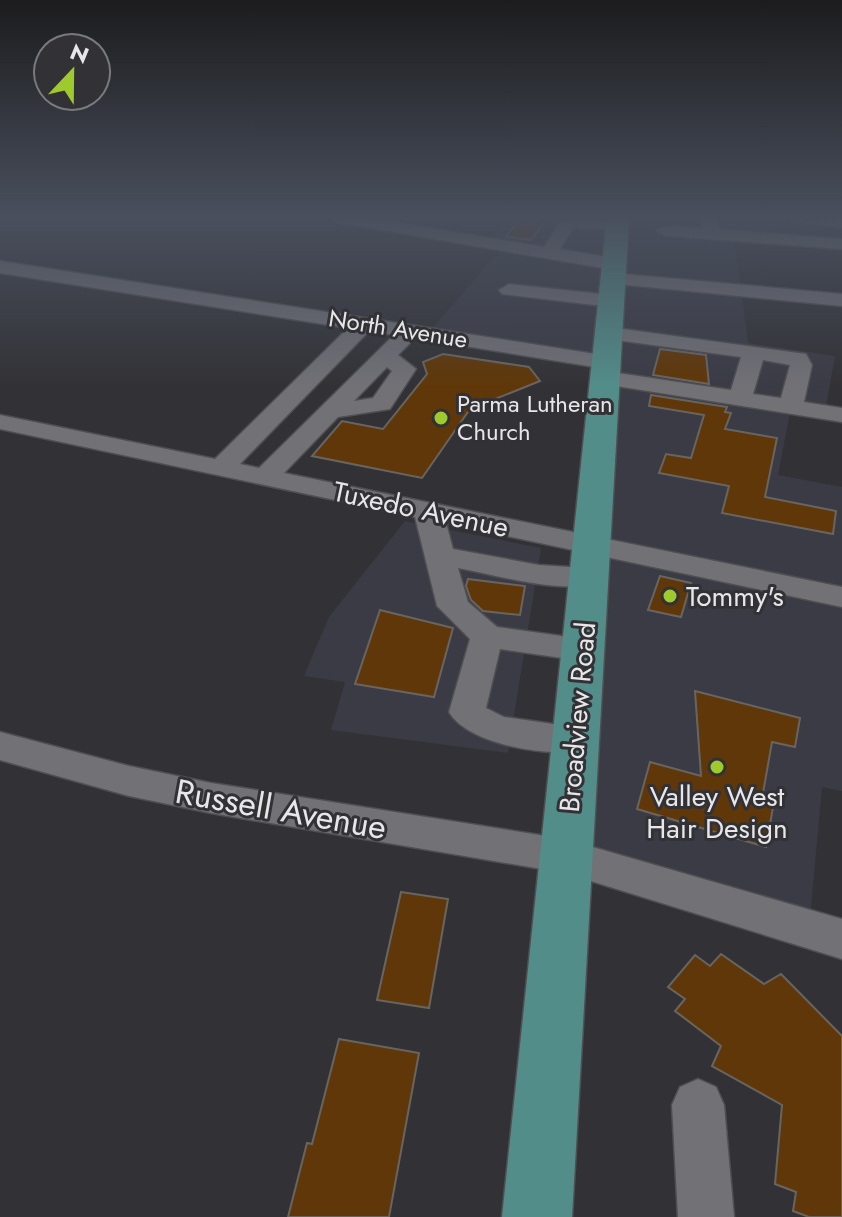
<svg xmlns="http://www.w3.org/2000/svg" width="842" height="1217" viewBox="0 0 842 1217" font-family="Jost,sans-serif">
<style>
.built{fill:#3a3b45}
.building{fill:#603708;stroke:#686561;stroke-width:2}
.lines{fill:none;stroke-linecap:round;stroke-linejoin:round}
.minor-casing{stroke:#4f4f52;stroke-width:3}
.major-casing{stroke:#4f4f52;stroke-width:3}
.minor{fill:#717176;fill-rule:evenodd}
.major{fill:#538d89;fill-rule:evenodd}
.poi-dot{fill:#9eca2e;stroke:#323236;stroke-width:3}
.labels{text-anchor:middle;stroke-width:6;stroke-linejoin:round;paint-order:stroke}
.far-street-label{font-size:24px;fill:#e7e7e9;stroke:#323236}
.far-poi-label{font-size:24px;fill:#e7e7e9;stroke:#323236;text-anchor:start}
.street-label{font-size:28px;fill:#e7e7e9;stroke:#323236}
.poi-label{font-size:28px;fill:#e7e7e9;stroke:#323236;text-anchor:start}
.near-street-label{font-size:34px;fill:#e7e7e9;stroke:#323236}
</style>
<rect width="100%" height="100%" fill="#323236"/>
<!-- built -->
<g class="built">
<polygon points="509,217 842,217 842,250 734,238 748,343 835,356 825,412 791,407 778,475 842,487 842,791 822,787 809,929 565,856 607,362 427,334 504,246 487,242"/>
<polygon points="405,521 541,548 508,753 331,730 345,682 304,676 329,617"/>
</g>
<!-- building -->
<g class="building">
<polygon points="521,217 548,217 531,240 506,237"/>
<polygon points="660,349 706,355 709,384 653,375"/>
<polygon points="443,354 529,367 540,381 470,409 422,478 312,456 342,421 383,429 427,374 423,362"/>
<polygon points="651,395 727,407 725,412 731,413 725,429 777,438 765,497 836,511 833,534 722,513 729,486 659,473 666,454 691,458 704,415 649,406"/>
<polygon points="660,576 691,583 681,617 648,610"/>
<polygon points="468,579 525,586 520,615 483,611 471,600 466,586"/>
<polygon points="380,610 453,628 434,697 355,684"/>
<polygon points="695,691 800,718 795,747 772,742 763,793 775,796 766,847 637,809 650,762 701,776"/>
<polygon points="401,892 448,899 429,1008 377,1000"/>
<polygon points="721,954 764,984 781,974 842,1036 842,1217 809,1217 793,1211 796,1192 775,1184 782,1105 712,1066 721,1046 675,1011 685,999 668,987 695,955 710,966"/>
<polygon points="339,1039 419,1053 389,1217 288,1217 307,1143 312,1144"/>
</g>
<g class="lines">
<!-- minor casing -->
<g class="minor-casing">
<g id="minor">
<polygon points="328,217 364,217 544,247 562,219 617,220 626,225 623,229 573,228 560,249 614,258 623,264 614,270 336,222"/>
<polygon points="701,217 717,217 719,229 842,239 842,249 665,236 656,231 665,226 702,228"/>
<polygon points="786,217 842,217 842,227 794,222"/>
<path d="M0,261L615,357L618,362L615,367L607,369L415,338L398,355L416,369L390,409L338,417L284,473L842,587V607L446,523L453,549L539,565L601,569L605,576L601,583C556,594 502,576 458,568L468,602L497,627L583,639L595,642L600,650L595,658L583,661L500,649L486,708L504,717L588,729L594,739L588,749C553,759 468,745 449,712L470,639L437,606L415,517L0,429V415L215,459L348,328L0,273ZM369,331L394,335L259,468L240,464ZM387,367L392,371L373,398L354,401Z"/>
<polygon points="613,273 842,294 842,306 606,283 603,279"/>
<polygon points="509,284 611,295 621,301 611,307 502,294 499,290"/>
<path d="M609,327L806,354L812,365L804,402L842,408V422L597,383L593,378L597,373L605,371L731,390L741,357L601,338L598,333L601,328ZM763,360L790,365L781,398L753,394Z"/>
<polygon points="0,732 129,766 211,783 565,839 842,919 842,959 565,873 211,813 129,796 0,760"/>
<polygon points="698,1079 716,1087 724,1105 734,1217 678,1217 672,1105 680,1087"/>
</g>
</g>
<!-- major casing -->
<g class="major-casing">
<polygon id="major" points="607,217 629,217 572,1217 502,1217"/>
</g>
<!-- minor -->
<use href="#minor" class="minor"/>
<!-- major -->
<use href="#major" class="major"/>
</g>
<!-- sky -->
<linearGradient id="sky" x2="0" y2="1"><stop stop-color="#1c1c1e"/><stop offset="0.56" stop-color="#494f5d"/><stop offset="1" stop-color="#494f5d" stop-opacity="0"/></linearGradient>
<rect width="842" height="387" fill="url(#sky)"/>
<!-- markers -->
<g class="poi-dot">
<circle cx="441" cy="418" r="8"/>
<circle cx="670" cy="596" r="8"/>
<circle cx="717" cy="767" r="8"/>
</g>
<g class="labels">
<!-- far-street labels -->
<g class="far-street-label">
<text transform="translate(398 329) rotate(9)" y="8">North Avenue</text>
</g>
<!-- far-poi labels -->
<g class="far-poi-label">
<text x="457" y="412">Parma Lutheran<tspan x="457" dy="28">Church</tspan></text>
</g>
<!-- street labels -->
<g class="street-label">
<text transform="translate(421 509) rotate(12)" y="10">Tuxedo Avenue</text>
<text transform="translate(577 717) rotate(-85)" y="10">Broadview Road</text>
</g>
<!-- poi labels -->
<g class="poi-label">
<text x="686" y="606">Tommy's</text>
<text x="717" y="806" text-anchor="middle">Valley West<tspan x="717" dy="32">Hair Design</tspan></text>
</g>
<!-- near-street labels -->
<g class="near-street-label">
<text transform="translate(281 809) rotate(10)" y="12">Russell Avenue</text>
</g>
</g>
<!-- north arrow -->
<g transform="translate(72 72) rotate(22)"><circle r="38" fill="#323236" stroke="#7a7a7e" stroke-width="2"/>
<path d="M0-6L14 30L0 20L-14 30Z" fill="#9eca2e"/>
<text y="-12" font-size="22" font-weight="bold" text-anchor="middle" fill="#e7e7e9">N</text>
</g>
</svg>
